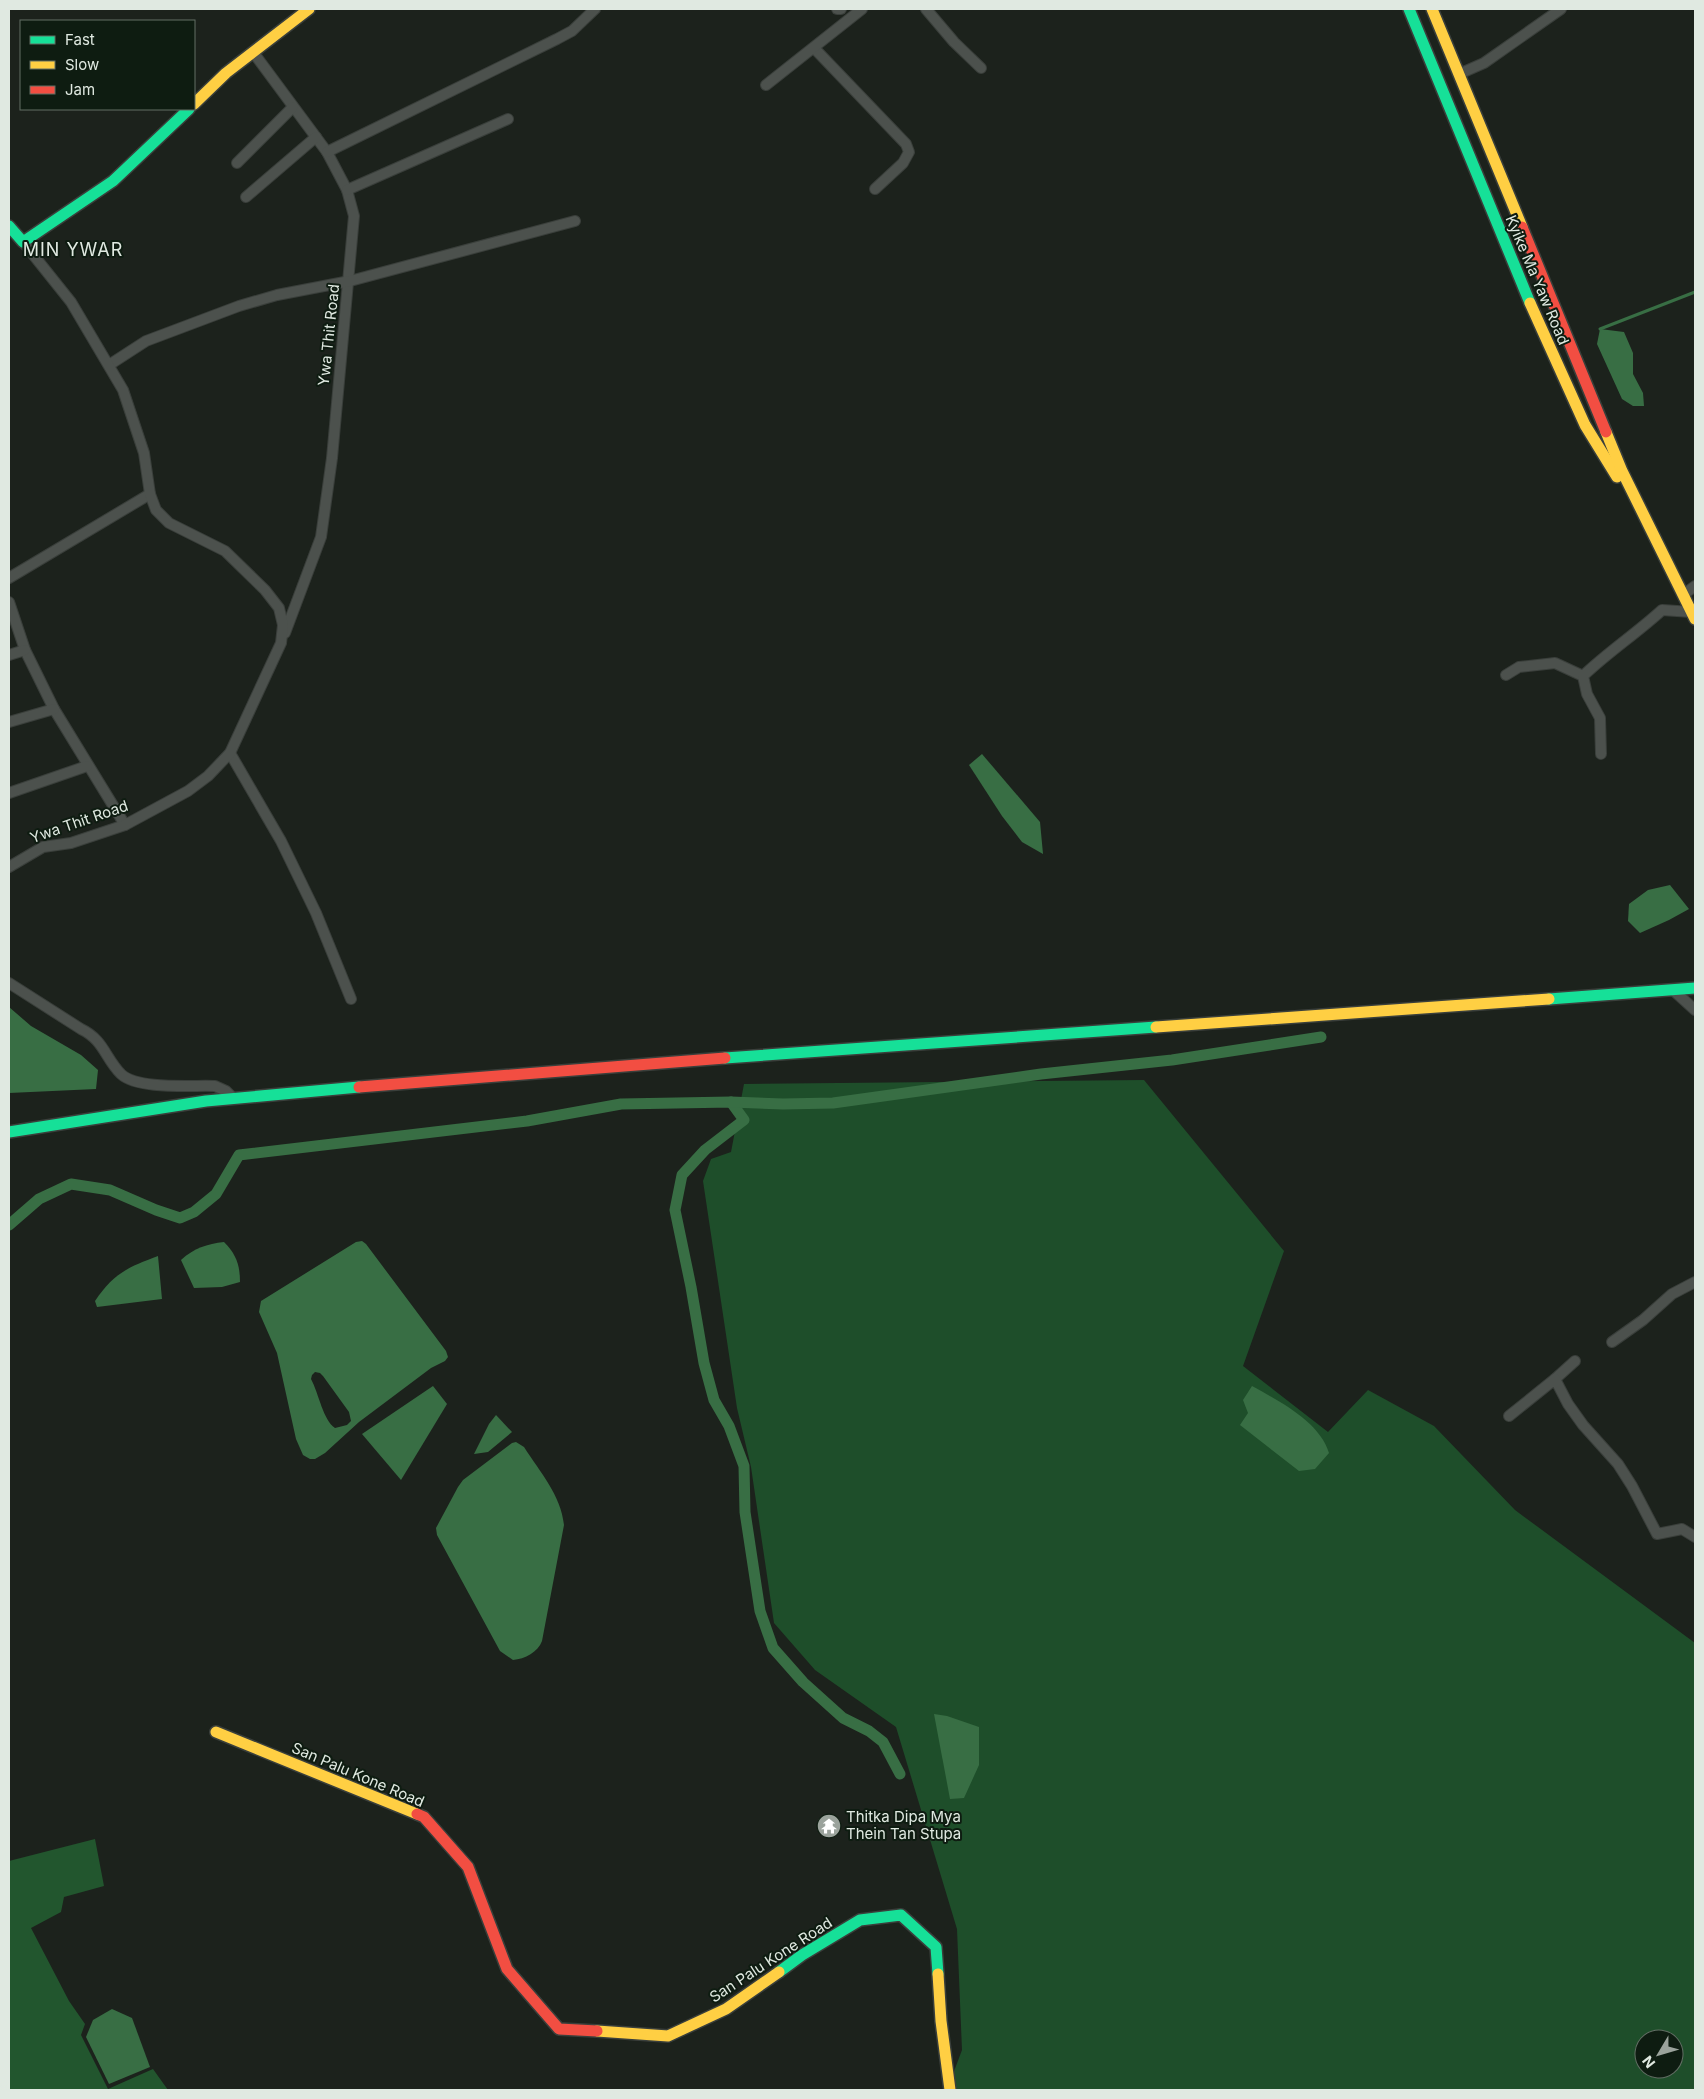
<svg xmlns="http://www.w3.org/2000/svg" width="1704" height="2099" viewBox="0 0 1704 2099" font-family="Inter,sans-serif">
<style>
.green{fill:#1e4e2a;fill-rule:evenodd}
.forest{fill:#22562e}
.water{fill:#386e44;fill-rule:evenodd}
.lines{fill:none;stroke-linecap:round;stroke-linejoin:round}
.stream{stroke:#386e44;stroke-width:3}
.canal{stroke:#386e44;stroke-width:11}
.street-casing{stroke:#3a3f3b;stroke-width:12}
.fast-casing{stroke:#3a3f3b;stroke-width:14}
.slow-casing{stroke:#3a3f3b;stroke-width:14}
.jam-casing{stroke:#3a3f3b;stroke-width:14}
.street{stroke:#4c514d;stroke-width:10}
.fast{stroke:#16e098;stroke-width:11}
.slow{stroke:#ffcf43;stroke-width:11}
.jam{stroke:#f24e42;stroke-width:11}
.labels{text-anchor:middle;stroke-width:4;stroke-linejoin:round;paint-order:stroke}
.street-label{font-size:15px;fill:#e0e9e1;stroke:#0e1c11}
.poi-label{font-size:15px;fill:#e0e9e1;stroke:#0e1c11;text-anchor:start}
.quarter-label{font-size:18px;letter-spacing:1px;fill:#e0e9e1;stroke:#0e1c11}
</style>
<rect width="100%" height="100%" fill="#1c221c"/>
<!-- green -->
<path class="green" d="M1144,1080L1284,1251L1243,1366L1328,1432L1368,1390L1434,1426L1515,1510L1695,1643V2090H947L962,2050L957,1929L896,1727L815,1670L774,1623L751,1467L737,1408L703,1181L711,1159L731,1152L744,1084ZM1644,2039H1674V2069H1644Z"/>
<!-- forest -->
<polygon class="forest" points="95,1839 104,1886 64,1897 61,1912 31,1928 69,2001 85,2024 81,2035 108,2089 153,2069 168,2090 9,2090 9,1861"/>
<!-- water -->
<g class="water">
<polygon points="1600,329 1624,332 1633,353 1633,374 1643,393 1644,406 1633,406 1622,399 1597,344"/>
<polygon points="982,754 1040,822 1043,854 1022,842 1002,816 969,765"/>
<polygon points="1670,885 1689,909 1669,920 1640,933 1628,921 1629,904 1648,890"/>
<polygon points="9,1007 31,1026 81,1055 98,1070 96,1089 9,1093"/>
<path d="M362,1241L366,1244L446,1351L448,1357L445,1361L431,1368L359,1422L325,1453L315,1459H310L303,1455L296,1439L277,1353L259,1312L261,1301L356,1242ZM315,1372L320,1373L323,1376L349,1412L351,1421L347,1425L335,1428C323,1420 319,1394 311,1379L312,1375Z"/>
<path d="M224,1242C236,1254 240,1265 240,1282L222,1287L194,1288L181,1260C194,1248 207,1244 224,1242Z"/>
<path d="M158,1256L162,1299L97,1307L95,1301C113,1274 128,1267 158,1256Z"/>
<polygon points="433,1386 447,1404 401,1480 362,1434"/>
<path d="M1252,1386C1279,1401 1320,1422 1329,1453L1315,1469L1299,1471L1240,1425L1248,1413L1243,1400Z"/>
<polygon points="496,1415 512,1432 488,1452 474,1454 489,1424"/>
<path d="M516,1442L524,1447C540,1472 561,1495 564,1525L542,1641C538,1652 525,1659 513,1660L500,1651L437,1535L436,1528L458,1487L463,1480L512,1443Z"/>
<polygon points="934,1714 947,1716 979,1727 979,1765 964,1798 950,1799"/>
<polygon points="112,2009 132,2018 150,2067 109,2084 86,2037 93,2020"/>
</g>
<g class="lines">
<!-- stream -->
<polyline class="stream" points="1600,329 1695,292"/>
<!-- canal -->
<g class="canal">
<polyline points="731,1102 744,1120 705,1150 682,1175 675,1210 691,1287 704,1363 714,1400 729,1426 744,1466 745,1512 760,1611 773,1648 803,1682 843,1718 869,1731 883,1742 900,1774"/>
<polyline points="9,1225 39,1199 71,1184 110,1190 156,1210 180,1218 194,1212 216,1194 239,1155 527,1121 621,1104 731,1102 783,1104 833,1103 1041,1074 1172,1060 1321,1037"/>
</g>
<!-- street casing -->
<g class="street-casing">
<g id="street">
<polyline points="837,9 841,9"/>
<polyline points="926,9 954,42 981,68"/>
<polyline points="814,48 906,144 909,152 903,163 875,189"/>
<polyline points="253,52 327,152 347,190 354,216 332,458 321,537 285,633"/>
<polyline points="1459,74 1484,63 1561,9"/>
<polyline points="766,85 862,9"/>
<polyline points="327,152 557,39 572,31 595,9"/>
<polyline points="237,163 293,107"/>
<polyline points="347,190 508,119"/>
<polyline points="246,197 316,137"/>
<polyline points="109,365 146,341 239,306 277,295 350,281 575,221"/>
<polyline points="9,578 150,494"/>
<polyline points="1683,595 1695,586"/>
<polyline points="9,602 25,650 54,709 125,825"/>
<polyline points="9,655 25,650"/>
<polyline points="1506,675 1519,667 1555,663 1583,676"/>
<polyline points="9,722 54,709"/>
<polyline points="230,753 281,841 316,913 351,999"/>
<path d="M1601,754L1600,718L1587,694L1583,676C1608,652 1637,633 1662,610L1692,612"/>
<polyline points="9,793 87,766"/>
<polyline points="9,867 43,847 71,843 125,825 188,791 208,776 230,753 281,643 283,625 279,608 265,590 225,551 169,523 156,510 150,494 144,453 123,390 71,302 23,242"/>
<path d="M9,983L81,1029C104,1040 105,1058 121,1074C138,1090 192,1085 215,1086L226,1091L233,1098"/>
<polyline points="1673,990 1695,1010"/>
<polyline points="1612,1342 1643,1320 1672,1294 1695,1282"/>
<polyline points="1555,1379 1575,1361"/>
<polyline points="1509,1416 1555,1379 1568,1404 1583,1425 1618,1464 1632,1486 1657,1534 1682,1529 1695,1537"/>
</g>
</g>
<!-- fast casing -->
<g class="fast-casing">
<g id="fast">
<polyline points="1409,9 1530,303"/>
<polyline points="9,226 23,242 113,181 189,109"/>
<polyline points="1549,999 1695,988"/>
<polyline points="725,1058 1156,1027"/>
<polyline points="9,1132 206,1101 359,1087"/>
<polyline points="779,1972 802,1955 860,1920 901,1915 936,1947 938,1974"/>
</g>
</g>
<!-- slow casing -->
<g class="slow-casing">
<g id="slow">
<polyline points="1432,9 1522,227"/>
<polyline points="194,104 226,73 309,9"/>
<polyline points="1530,303 1585,425 1617,477"/>
<polyline points="1606,432 1622,471 1695,619"/>
<polyline points="1156,1027 1549,999"/>
<polyline points="216,1732 417,1814"/>
<polyline points="938,1974 941,2021 950,2090"/>
<polyline points="597,2031 668,2036 726,2009 779,1972"/>
</g>
</g>
<!-- jam casing -->
<g class="jam-casing">
<g id="jam">
<polyline points="1522,227 1606,432"/>
<polyline points="359,1087 725,1058"/>
<polyline points="417,1814 424,1817 468,1867 507,1969 559,2029 597,2031"/>
</g>
</g>
<!-- street -->
<use href="#street" class="street"/>
<!-- fast -->
<use href="#fast" class="fast"/>
<!-- slow -->
<use href="#slow" class="slow"/>
<!-- jam -->
<use href="#jam" class="jam"/>
</g>
<!-- icons -->
<defs>
<g id="temple-disc" transform="scale(1.25)"><circle r="9.5" fill="#9ba39c" stroke="#0e1c11"/><path d="M0-6L5-2H3V0L6.5 2.5H4V6H1.5V3h-3V6H-4V2.5H-6.5L-3 0V-2H-5Z" fill="#fff"/></g>
</defs>
<g fill-rule="evenodd">
<use href="#temple-disc" x="829" y="1826"/>
</g>
<g class="labels">
<!-- street labels -->
<g class="street-label">
<text transform="translate(1537 280) rotate(67)" y="5">Kyike Ma Yaw Road</text>
<text transform="translate(329 335) rotate(-84)" y="5">Ywa Thit Road</text>
<text transform="translate(79 822) rotate(-19)" y="5">Ywa Thit Road</text>
<text transform="translate(358 1775) rotate(23)" y="5">San Palu Kone Road</text>
<text transform="translate(771 1960) rotate(-33)" y="5">San Palu Kone Road</text>
</g>
<!-- poi labels -->
<g class="poi-label">
<text x="846" y="1822">Thitka Dipa Mya<tspan x="846" dy="17">Thein Tan Stupa</tspan></text>
</g>
<!-- quarter labels -->
<g class="quarter-label">
<text x="73" y="256">MIN YWAR</text>
</g>
</g>
<!-- border -->
<rect width="1704" height="2099" fill="none" stroke="#e0e9e1" stroke-width="20"/>
<!-- legend -->
<rect x="20" y="20" width="175" height="90" fill="#0e1c11" stroke="#626e64"/>
<rect x="30" y="36" width="25" height="8" fill="#16e098" stroke="#626e64"/>
<text x="65" y="45" font-size="15" fill="#e0e9e1">Fast</text>
<rect x="30" y="61" width="25" height="8" fill="#ffcf43" stroke="#626e64"/>
<text x="65" y="70" font-size="15" fill="#e0e9e1">Slow</text>
<rect x="30" y="86" width="25" height="8" fill="#f24e42" stroke="#626e64"/>
<text x="65" y="95" font-size="15" fill="#e0e9e1">Jam</text>
<!-- north arrow -->
<g transform="translate(1659 2054) rotate(232)"><circle r="24" fill="#0e1c11" stroke="#626e64"/>
<path d="M0-4L9 19L0 12L-9 19Z" fill="#9ba39c"/>
<text y="-8" font-size="14" font-weight="bold" text-anchor="middle" fill="#e0e9e1">N</text>
</g>
</svg>
